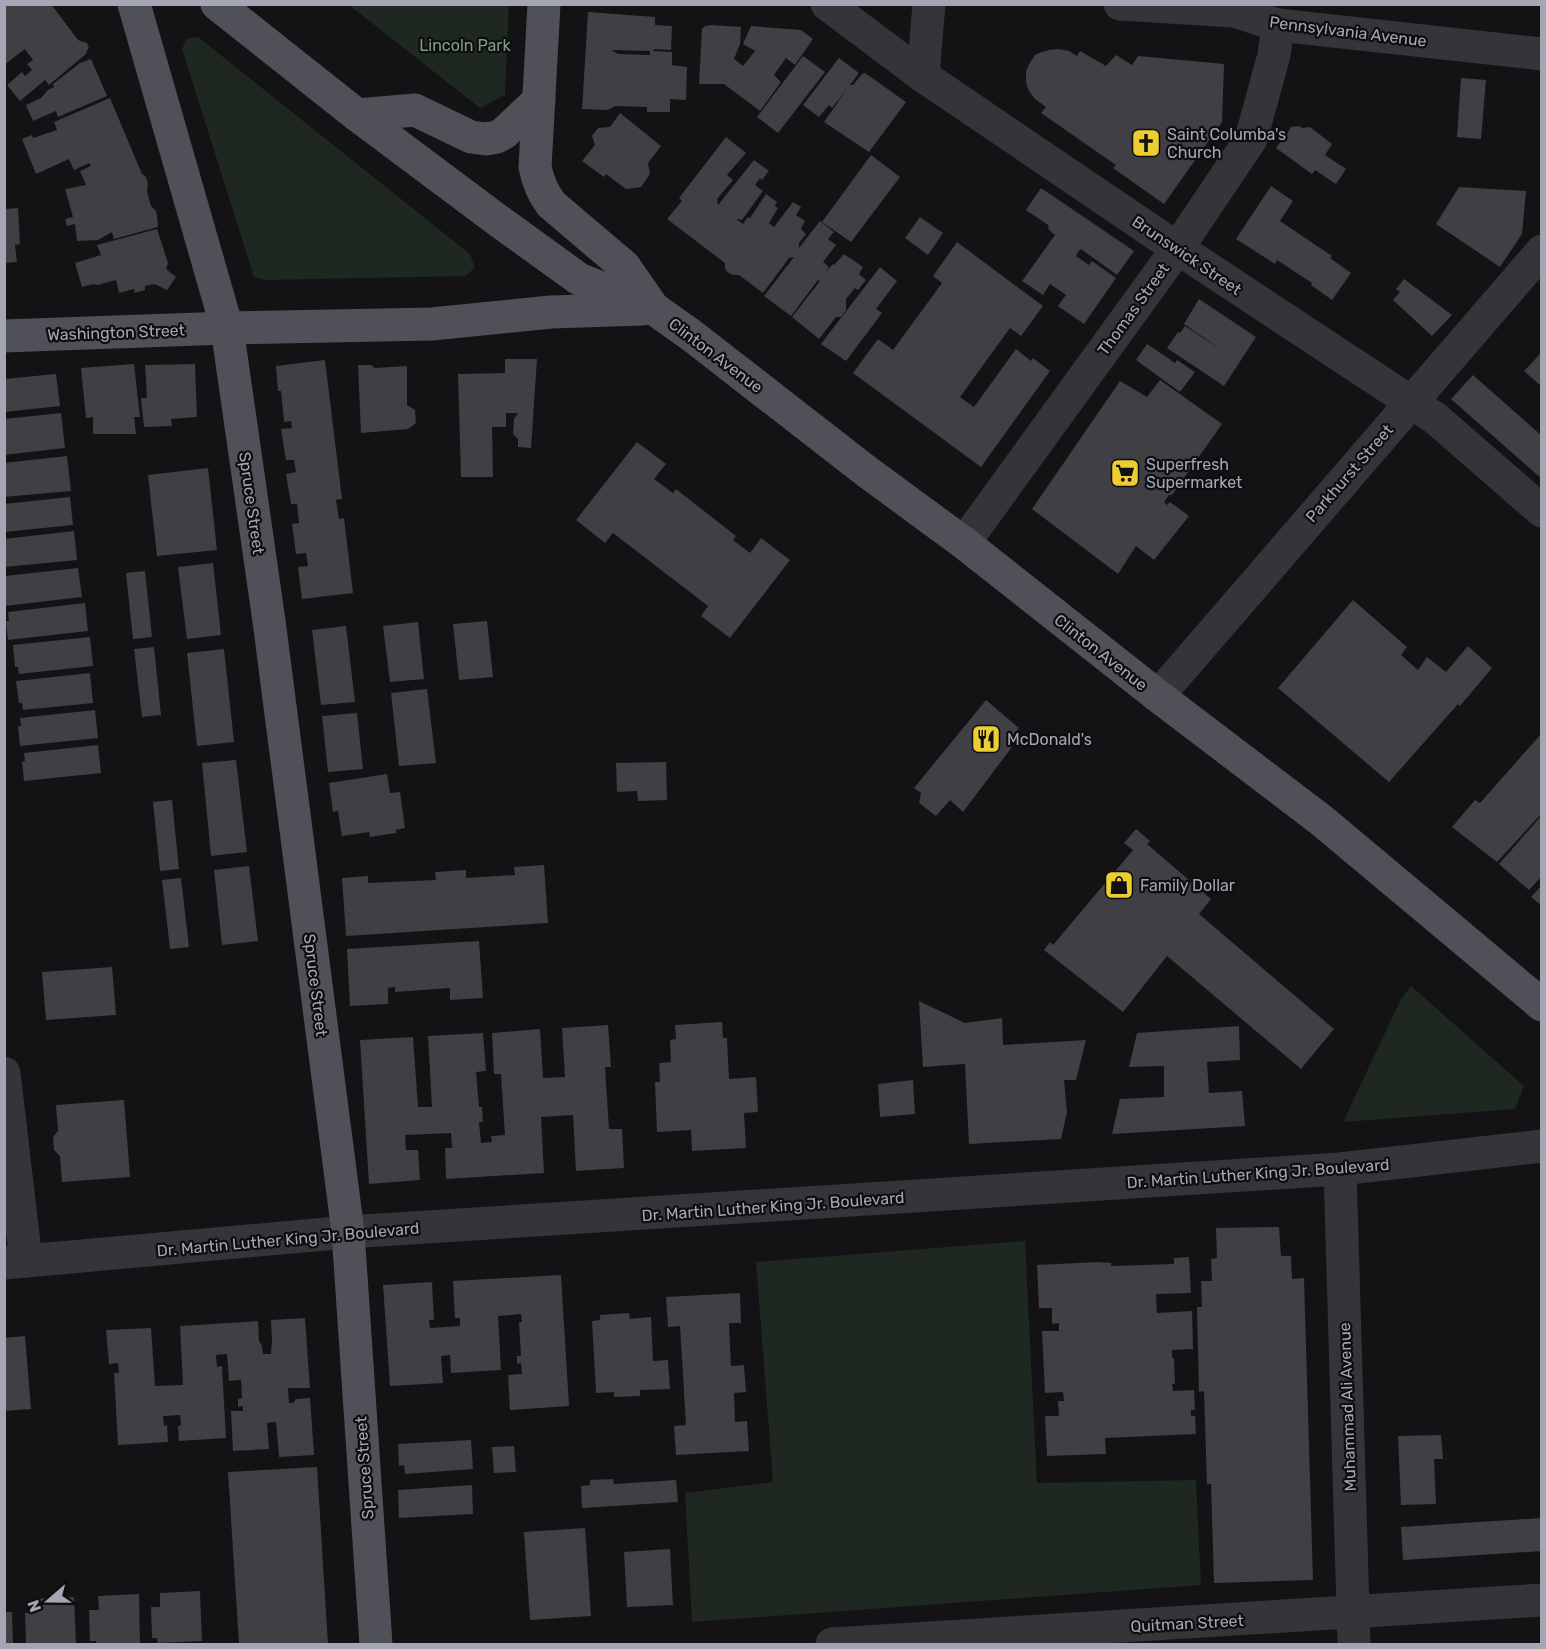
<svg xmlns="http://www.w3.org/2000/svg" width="1546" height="1649" viewBox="0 0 1546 1649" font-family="Rubik,sans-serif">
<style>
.green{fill:#1f2721}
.building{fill:#3f3f44;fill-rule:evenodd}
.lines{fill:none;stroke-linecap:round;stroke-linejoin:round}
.minor{stroke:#343439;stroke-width:33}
.major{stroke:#505058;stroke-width:33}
.labels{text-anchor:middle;stroke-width:4.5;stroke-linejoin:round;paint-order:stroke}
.street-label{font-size:16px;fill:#a4a6b4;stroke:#0e0d0f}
.park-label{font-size:16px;fill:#7c9f84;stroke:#0e0d0f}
.poi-label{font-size:16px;fill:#a4a6b4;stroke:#0e0d0f;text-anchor:start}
</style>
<rect width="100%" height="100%" fill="#131214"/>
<!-- green -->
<g class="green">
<polygon points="349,5 509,5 505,95 480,108"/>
<polygon points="198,37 470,254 475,267 466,276 266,280 254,277 182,49 187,38"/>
<polygon points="1411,986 1524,1086 1515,1109 1343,1122 1401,999"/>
<polygon points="1025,1241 1037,1483 1196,1480 1201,1585 692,1622 685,1493 773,1482 756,1262"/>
</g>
<!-- building -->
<g class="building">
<polygon points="4,4 51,4 78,40 87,43 89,48 86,52 87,53 49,85 45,80 20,101 7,85 22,72 25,76 32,70 27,64 33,60 25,49 4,65"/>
<path d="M588,12L655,17V25L672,26L671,50L654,49L653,51L672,52V65L687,67L686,100L670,99V112H647V107L615,106L608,110L582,109ZM612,50L650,51V55L618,54Z"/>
<polygon points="711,25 741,27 740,44 734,59 743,66 755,51 743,44 751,26 801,30 813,39 795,65 786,58 774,75 781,82 760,111 724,84 699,84 702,29 705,26"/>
<polygon points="1058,49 1069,51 1077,56 1080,51 1106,66 1116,55 1132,65 1138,56 1224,64 1222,122 1164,204 1113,168 1116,165 1041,113 1046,107 1035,99 1029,91 1026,83 1026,72 1029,64 1036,54 1049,50"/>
<polygon points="803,56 825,72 778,133 757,117"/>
<polygon points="839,58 859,73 850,85 853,85 862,74 865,73 906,102 869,152 824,122 847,89 832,108 829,105 819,117 803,105"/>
<polygon points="91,59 107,96 58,117 56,111 33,121 26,105 41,98 48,90 54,87 53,84 80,63"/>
<polygon points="1461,78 1486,80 1481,139 1457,137"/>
<polygon points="110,98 142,174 146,177 148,184 147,192 151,206 156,211 157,216 158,227 114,239 112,232 98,240 77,241 75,224 67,226 65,219 73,217 65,189 86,185 80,171 91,166 89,163 74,170 69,159 36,174 22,139 32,135 33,138 57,130 54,122"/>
<polygon points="620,113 661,146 648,163 650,174 641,187 626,189 606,174 604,177 582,161 595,145 592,136 598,128 610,127"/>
<polygon points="1299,126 1302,128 1310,127 1332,144 1325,155 1346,169 1336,184 1315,170 1312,174 1276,148 1288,132 1291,127"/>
<polygon points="726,137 746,153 727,175 733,180 717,199 718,205 754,160 769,171 762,180 760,178 755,185 763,191 742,220 736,219 743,224 748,217 750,218 766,194 777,202 775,206 778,208 769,223 774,227 793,202 801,207 796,215 805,221 801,229 806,234 799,243 799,248 820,221 834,232 828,239 836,245 823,262 829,267 825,273 833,264 834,265 844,254 863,267 859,274 866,280 858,290 855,288 846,299 846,310 841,317 836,317 819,339 792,317 820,281 818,280 791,316 764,296 794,257 789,258 763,293 739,275 733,275 727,272 725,268 725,263 667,219 682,201 679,198"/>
<polygon points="871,155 900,177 851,242 822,222"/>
<polygon points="1271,186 1293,201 1280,221 1332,256 1330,258 1351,273 1332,300 1311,285 1312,283 1277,260 1275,264 1236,239"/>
<polygon points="1459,187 1526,191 1522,234 1500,267 1436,224"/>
<polygon points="1041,188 1134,251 1117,275 1081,249 1078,252 1076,256 1089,265 1092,261 1116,278 1084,324 1058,306 1066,295 1050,284 1043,295 1022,281 1055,235 1049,230 1048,225 1026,210"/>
<polygon points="18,208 20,244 15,245 17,262 4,263 4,209"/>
<polygon points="920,217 943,233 928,255 905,238"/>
<polygon points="157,229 168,263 166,269 176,277 167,290 155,284 145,286 145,290 135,293 134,289 119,293 116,280 98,285 94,284 82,287 75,263 101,255 97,245"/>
<polygon points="957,242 1043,306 1021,336 1010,328 960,397 974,407 1016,349 1031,361 1033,358 1050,371 981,467 853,373 878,339 893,350 942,283 933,276"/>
<polygon points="880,267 897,281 876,309 882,313 846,361 821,344"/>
<polygon points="1404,279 1452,315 1432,336 1393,300 1400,292 1396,289"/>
<polygon points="1199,299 1256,337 1224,386 1167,348 1178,332 1180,333 1185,326 1225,352 1184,324"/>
<polygon points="1147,344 1175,363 1177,360 1195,372 1180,392 1136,360"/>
<polygon points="1542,352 1542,387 1524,371"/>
<polygon points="505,359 537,359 531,448 518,447 518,439 513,434 514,419 518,413 506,413 506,427 492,427 493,477 461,477 458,374 505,373"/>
<polygon points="325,360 342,499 336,500 339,519 344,518 353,593 302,599 298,567 308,566 306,553 296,554 292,524 299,523 297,504 291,504 286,474 296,472 294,460 286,460 281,429 292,428 291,421 284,422 281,391 278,391 276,366"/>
<polygon points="134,364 140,417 134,417 136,434 93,434 93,417 86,418 81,368"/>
<polygon points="195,364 197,417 171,419 172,426 144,427 141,398 147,398 145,365"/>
<polygon points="358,365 371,365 375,368 407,366 407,405 415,410 416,423 408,429 361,433"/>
<polygon points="56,374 60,406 4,412 4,379"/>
<polygon points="1473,375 1542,436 1542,479 1451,399"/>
<polygon points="1160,380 1222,424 1172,495 1169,495 1164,502 1167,505 1170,502 1189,516 1154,560 1136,546 1118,574 1032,509 1120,381 1147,397"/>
<polygon points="61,413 65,448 4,455 4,419"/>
<polygon points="637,442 666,464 654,479 673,493 676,489 736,536 733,540 750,553 761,538 790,560 730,638 701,616 708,606 613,533 605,543 576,520"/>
<polygon points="67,456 71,491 4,497 4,463"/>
<polygon points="208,468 217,550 157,556 148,475"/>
<polygon points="70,497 73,525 4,532 4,504"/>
<polygon points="74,531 77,560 4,567 4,539"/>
<polygon points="213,563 221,635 187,639 178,567"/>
<polygon points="78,568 82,597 5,606 5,576"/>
<polygon points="145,571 152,637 133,639 126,573"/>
<polygon points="1353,600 1407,647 1401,655 1418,670 1427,657 1446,672 1468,646 1492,668 1460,706 1458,704 1389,782 1278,688"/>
<polygon points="85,603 88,631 8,640 6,621 9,621 8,612"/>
<polygon points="487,621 493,677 459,680 453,624"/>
<polygon points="418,622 424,679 390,682 383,626"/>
<polygon points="346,626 355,702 321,705 312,630"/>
<polygon points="90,637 93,666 19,674 18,667 15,667 13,645"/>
<polygon points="154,647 161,715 142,717 134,649"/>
<polygon points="224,649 234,742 197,746 187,653"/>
<polygon points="90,673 93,703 23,710 22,703 19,703 16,681"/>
<polygon points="427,689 436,763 399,766 391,693"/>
<polygon points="986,700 1019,728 1007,744 1012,747 963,812 950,800 936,816 919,803 921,793 914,788"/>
<polygon points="95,710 98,738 20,746 18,726 21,726 20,718"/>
<polygon points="357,713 363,769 328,772 322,716"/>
<polygon points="1542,733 1542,813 1497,862 1452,827 1475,800 1480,803"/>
<polygon points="98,745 101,773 24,781 22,762 25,761 24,753"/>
<polygon points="236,760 247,852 211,856 202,763"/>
<polygon points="666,762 667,800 638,801 637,791 617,792 616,763"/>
<polygon points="387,774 390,793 400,792 405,828 396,830 396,833 370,837 369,832 342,836 338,811 333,812 329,783"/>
<polygon points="172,800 179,869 160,871 153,802"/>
<polygon points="1542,815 1542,876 1529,890 1499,864"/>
<polygon points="1136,829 1150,841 1147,844 1211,899 1199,914 1334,1029 1301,1069 1167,956 1123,1012 1044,950 1050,942 1053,945 1133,850 1124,843"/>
<polygon points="544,865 548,923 346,936 342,878 368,876 368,883 436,880 435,872 466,870 466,878 515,875 514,867"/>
<polygon points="249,866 258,941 222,945 214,870"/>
<polygon points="181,878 189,947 170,949 162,880"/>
<polygon points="1542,885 1542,906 1531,897"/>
<polygon points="479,941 483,998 450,1000 450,988 395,992 395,987 388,988 388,1004 350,1006 347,949"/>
<polygon points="112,967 116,1015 46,1020 42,972"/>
<polygon points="919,1001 965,1023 1002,1018 1003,1045 1086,1040 1076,1080 1064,1080 1067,1112 1061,1139 969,1144 965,1064 923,1067"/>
<polygon points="722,1022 723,1038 727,1038 729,1079 756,1077 758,1112 744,1113 746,1148 692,1151 691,1130 657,1132 655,1082 660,1082 659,1063 671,1062 670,1040 676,1039 675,1025"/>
<polygon points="608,1025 611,1067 605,1067 609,1129 622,1129 624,1168 576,1171 573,1115 541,1117 544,1173 446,1179 445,1148 452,1148 451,1133 405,1135 406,1150 418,1150 420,1180 369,1184 360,1040 413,1037 418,1107 432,1107 428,1036 483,1033 486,1071 476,1072 479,1107 482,1107 483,1122 479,1122 481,1143 492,1142 491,1136 505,1135 501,1074 494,1074 492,1033 540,1029 543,1078 565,1077 562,1028"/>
<polygon points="1239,1026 1240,1060 1207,1062 1209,1093 1242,1091 1245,1126 1112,1134 1120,1099 1164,1097 1164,1066 1129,1067 1137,1033"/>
<polygon points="913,1080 915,1114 880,1117 878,1084"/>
<polygon points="124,1100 130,1177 62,1182 60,1156 54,1150 53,1137 58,1131 56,1105"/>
<polygon points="1279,1227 1281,1256 1291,1256 1292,1279 1304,1278 1313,1580 1214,1583 1211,1484 1207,1484 1204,1391 1199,1392 1197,1307 1202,1307 1201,1281 1212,1281 1211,1259 1217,1258 1216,1228"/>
<polygon points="1189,1257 1191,1293 1156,1294 1157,1313 1192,1311 1193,1349 1172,1350 1172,1358 1174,1358 1175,1384 1172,1384 1173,1391 1194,1390 1195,1410 1191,1410 1191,1416 1195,1416 1196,1434 1105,1438 1106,1454 1047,1456 1045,1416 1059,1416 1058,1401 1064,1401 1063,1392 1045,1393 1042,1331 1059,1331 1059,1323 1052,1324 1052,1308 1039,1308 1037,1265 1098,1262 1111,1263 1111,1266 1174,1264 1174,1258"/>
<polygon points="561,1275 569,1406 510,1410 508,1375 522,1374 521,1363 517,1364 517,1356 521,1356 519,1322 522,1322 521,1314 498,1316 501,1370 451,1373 450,1355 441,1356 443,1383 390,1386 383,1285 432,1282 434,1320 429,1320 430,1328 460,1326 460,1318 455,1318 453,1281"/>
<polygon points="740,1293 741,1323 729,1323 731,1366 744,1365 746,1392 734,1393 735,1422 747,1421 749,1451 676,1455 674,1426 686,1425 680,1326 668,1327 666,1297"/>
<polygon points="629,1313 630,1319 651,1317 653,1361 668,1360 670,1389 640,1390 640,1396 614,1397 614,1392 596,1393 592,1321 600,1320 600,1315"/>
<polygon points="305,1318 310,1388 288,1388 289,1403 293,1403 296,1399 310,1398 314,1455 279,1457 276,1422 267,1423 269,1449 233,1451 231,1411 243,1411 243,1406 238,1407 238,1399 242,1398 241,1380 229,1381 227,1354 216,1355 217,1367 222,1366 226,1438 179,1441 178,1426 181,1425 180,1415 163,1416 164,1426 167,1425 168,1442 118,1445 114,1373 119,1373 118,1363 109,1364 106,1330 151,1328 155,1386 183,1385 180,1326 258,1321 259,1341 262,1346 263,1354 271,1354 272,1340 271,1320"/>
<polygon points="25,1336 31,1409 4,1411 4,1338"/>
<polygon points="1441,1435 1443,1459 1434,1459 1436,1504 1401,1505 1398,1436"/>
<polygon points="471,1440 473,1469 405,1474 404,1465 399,1466 398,1444"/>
<polygon points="514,1446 516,1472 494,1473 492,1447"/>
<polygon points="317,1467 328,1644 239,1644 228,1472"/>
<polygon points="613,1479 614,1484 676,1480 678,1502 582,1508 581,1486 590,1485 590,1480"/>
<polygon points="472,1485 473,1514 399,1518 398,1490"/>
<polygon points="1542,1518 1542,1551 1403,1560 1401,1527"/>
<polygon points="585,1528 591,1616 530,1620 524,1532"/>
<polygon points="670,1549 673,1605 627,1607 624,1552"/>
<polygon points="200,1591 202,1641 158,1643 157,1638 152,1638 151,1607 160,1607 160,1593"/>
<polygon points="139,1594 140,1644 96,1644 96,1641 90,1641 89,1610 99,1610 98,1596"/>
<polygon points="74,1597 76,1644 26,1643 25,1613 35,1613 34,1599"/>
<polygon points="4,1612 12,1612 13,1644 4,1644"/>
</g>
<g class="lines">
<!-- minor -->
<g class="minor">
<polyline points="827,4 923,76 1156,234 1435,418 1542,511"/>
<polyline points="1120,4 1234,11 1278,25 1542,54"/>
<polyline points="923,76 929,4"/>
<polyline points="964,543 1177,249 1251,139 1274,55 1278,25"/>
<polyline points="1158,696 1542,251"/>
<polyline points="4,1073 26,1261"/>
<polyline points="1340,1169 1354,1644"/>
<polyline points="4,1263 348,1232 1340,1169 1542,1146"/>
<polyline points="832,1644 1542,1600"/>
</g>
<!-- major -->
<g class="major">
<polyline points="134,4 227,328 269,621 348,1232 376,1644"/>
<polyline points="217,4 357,115 496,219 579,279 653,308 691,335 866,471 964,543 1158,696 1321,820 1542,1005"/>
<path d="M544,4L535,167C538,182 542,192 551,204L624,266L653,308"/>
<polyline points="357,115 415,110 471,137 486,139 497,137 504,133 539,100"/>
<polyline points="4,336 227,328 432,324 551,312 643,309"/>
</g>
</g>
<!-- icons -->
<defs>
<g id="church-square" transform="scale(1.5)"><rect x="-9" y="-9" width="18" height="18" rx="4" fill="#ecce33" stroke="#0e0d0f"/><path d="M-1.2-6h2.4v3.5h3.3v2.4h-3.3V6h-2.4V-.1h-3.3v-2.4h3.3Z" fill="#111"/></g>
<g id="supermarket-square" transform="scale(1.5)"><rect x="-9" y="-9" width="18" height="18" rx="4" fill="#ecce33" stroke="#0e0d0f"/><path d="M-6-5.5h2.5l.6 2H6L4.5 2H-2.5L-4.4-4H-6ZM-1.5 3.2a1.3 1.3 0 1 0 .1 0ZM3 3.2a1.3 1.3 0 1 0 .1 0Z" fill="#111"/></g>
<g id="restaurant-square" transform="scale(1.5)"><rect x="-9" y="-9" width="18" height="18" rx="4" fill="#ecce33" stroke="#0e0d0f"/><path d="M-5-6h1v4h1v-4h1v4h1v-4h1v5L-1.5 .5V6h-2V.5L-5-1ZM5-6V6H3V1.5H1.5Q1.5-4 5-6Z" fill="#111"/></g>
<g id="shop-square" transform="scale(1.5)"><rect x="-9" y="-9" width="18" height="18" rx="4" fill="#ecce33" stroke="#0e0d0f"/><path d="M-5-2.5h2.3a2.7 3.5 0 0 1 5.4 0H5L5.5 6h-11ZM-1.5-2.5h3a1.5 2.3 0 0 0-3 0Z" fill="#111"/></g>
</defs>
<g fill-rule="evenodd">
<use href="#church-square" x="1146" y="143"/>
<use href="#supermarket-square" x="1125" y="473"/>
<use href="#restaurant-square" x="986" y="739"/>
<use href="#shop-square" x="1119" y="885"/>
</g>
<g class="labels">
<!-- street labels -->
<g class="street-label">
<text transform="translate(1348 31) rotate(7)" y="6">Pennsylvania Avenue</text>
<text transform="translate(1187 255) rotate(34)" y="6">Brunswick Street</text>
<text transform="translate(1133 309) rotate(-54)" y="6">Thomas Street</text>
<text transform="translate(116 332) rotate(-2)" y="6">Washington Street</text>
<text transform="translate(716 355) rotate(37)" y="6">Clinton Avenue</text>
<text transform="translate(1349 473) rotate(-49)" y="6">Parkhurst Street</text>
<text transform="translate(252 503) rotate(82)" y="6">Spruce Street</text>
<text transform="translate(1101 652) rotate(38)" y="6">Clinton Avenue</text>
<text transform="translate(316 985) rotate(83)" y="6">Spruce Street</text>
<text transform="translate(1258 1173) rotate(-4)" y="6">Dr. Martin Luther King Jr. Boulevard</text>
<text transform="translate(773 1206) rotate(-4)" y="6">Dr. Martin Luther King Jr. Boulevard</text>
<text transform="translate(288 1239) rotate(-5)" y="6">Dr. Martin Luther King Jr. Boulevard</text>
<text transform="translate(1347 1407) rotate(-92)" y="6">Muhammad Ali Avenue</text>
<text transform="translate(364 1468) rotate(-94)" y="6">Spruce Street</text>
<text transform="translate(1187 1623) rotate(-3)" y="6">Quitman Street</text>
</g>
<!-- park labels -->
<g class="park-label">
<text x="465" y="51">Lincoln Park</text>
</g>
<!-- poi labels -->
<g class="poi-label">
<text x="1167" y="140">Saint Columba's<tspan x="1167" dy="18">Church</tspan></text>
<text x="1146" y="470">Superfresh<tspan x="1146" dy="18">Supermarket</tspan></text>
<text x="1007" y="745">McDonald's</text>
<text x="1140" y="891">Family Dollar</text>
</g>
</g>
<!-- border -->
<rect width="1546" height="1649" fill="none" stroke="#a4a6b4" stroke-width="12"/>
<!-- north arrow -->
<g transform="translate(48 1601) rotate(250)" stroke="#0e0d0f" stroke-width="4.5" paint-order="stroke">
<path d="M0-4.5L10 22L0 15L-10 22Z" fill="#a4a6b4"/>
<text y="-9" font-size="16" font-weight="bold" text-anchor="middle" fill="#a4a6b4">N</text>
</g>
</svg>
